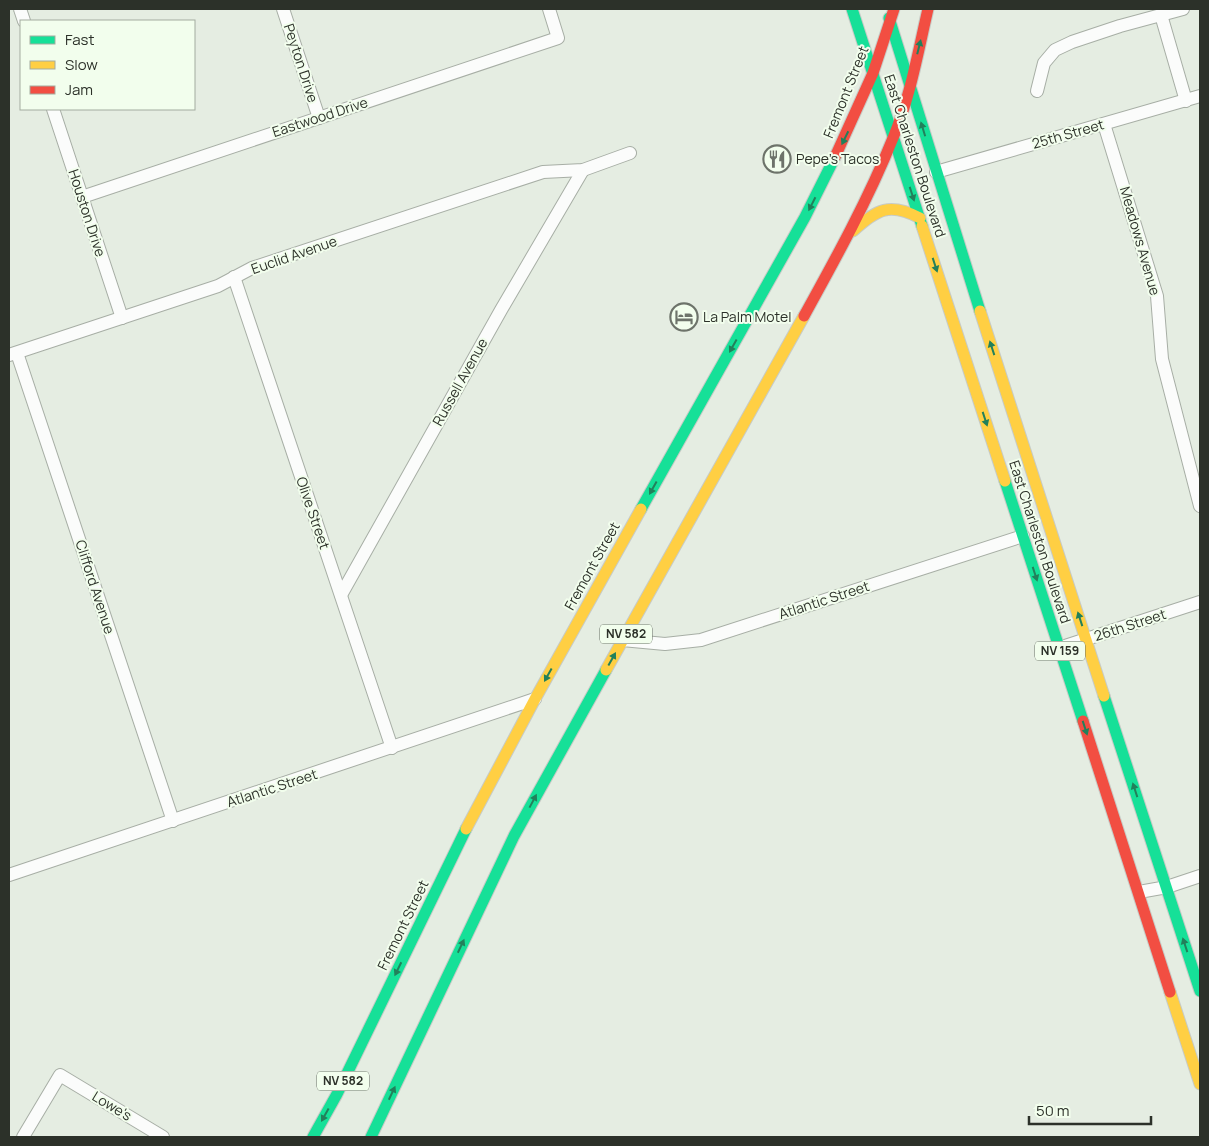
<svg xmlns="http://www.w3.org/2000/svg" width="1209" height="1146" viewBox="0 0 1209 1146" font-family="Manrope,sans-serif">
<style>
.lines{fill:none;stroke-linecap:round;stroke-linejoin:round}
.street-casing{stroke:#a7aea5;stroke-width:14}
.fast-casing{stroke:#c7cbc6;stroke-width:13}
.slow-casing{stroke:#c7cbc6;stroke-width:13}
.jam-casing{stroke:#c7cbc6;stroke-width:13}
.street{stroke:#fbfcfb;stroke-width:12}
.fast{stroke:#16e098;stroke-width:11}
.slow{stroke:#ffcf43;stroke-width:11}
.jam{stroke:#f24e42;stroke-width:11}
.oneway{fill:#22805b}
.labels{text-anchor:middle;stroke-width:4;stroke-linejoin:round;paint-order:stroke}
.shield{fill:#f2feed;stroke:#676e64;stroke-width:1}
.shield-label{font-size:12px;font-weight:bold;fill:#2c3129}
.street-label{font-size:14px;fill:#2c3129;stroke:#f2feed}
.poi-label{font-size:14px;fill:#2c3129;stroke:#f2feed;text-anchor:start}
</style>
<rect width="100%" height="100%" fill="#e5ede2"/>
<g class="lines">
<!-- street casing -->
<g class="street-casing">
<g id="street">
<polyline points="20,9 24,21"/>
<polyline points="283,9 319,118"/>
<polyline points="1161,15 1186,101"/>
<polyline points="1037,91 1044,63 1055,50 1072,42 1120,26 1183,9"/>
<polyline points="53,109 122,318"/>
<polyline points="1104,124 1157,296 1162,359 1200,506"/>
<polyline points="936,172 1200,96"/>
<polyline points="82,197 558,38 549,9"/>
<polyline points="234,277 392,748"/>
<polyline points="17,353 173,821"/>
<polyline points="9,355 218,286 252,268 543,172 583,170 630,153"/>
<polyline points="341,595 501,310 583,170"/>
<polyline points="622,640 665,644 701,640 1023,536"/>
<polyline points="1059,648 1200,602"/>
<polyline points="9,875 535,699"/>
<polyline points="1139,892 1167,887 1200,876"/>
<polyline points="23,1137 60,1075 163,1137"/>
</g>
</g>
<!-- fast casing -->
<g class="fast-casing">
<g id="fast">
<polyline points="852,9 922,226"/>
<polyline points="889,18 980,311"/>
<polyline points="1005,481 1083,721"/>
<polyline points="641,509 805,217 835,157"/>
<polyline points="1104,696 1200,991"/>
<polyline points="313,1137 337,1094 466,829"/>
<polyline points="371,1137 514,836 606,670"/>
</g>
</g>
<!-- slow casing -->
<g class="slow-casing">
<g id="slow">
<polyline points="922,226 1005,481"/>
<path d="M853,231C877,209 890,202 920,218"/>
<polyline points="980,311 1104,696"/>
<polyline points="606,670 804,316"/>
<polyline points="466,829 535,699 641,509"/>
<polyline points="1170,992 1200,1084"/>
</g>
</g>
<!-- jam casing -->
<g class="jam-casing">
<g id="jam">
<polyline points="835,157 873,73 894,9"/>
<path d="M804,316C836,258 868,200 893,138C910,98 918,52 928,9"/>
<polyline points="1083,721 1170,992"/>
</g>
</g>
<!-- street -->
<use href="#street" class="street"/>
<!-- fast -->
<use href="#fast" class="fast"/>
<!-- slow -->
<use href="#slow" class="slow"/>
<!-- jam -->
<use href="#jam" class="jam"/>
</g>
<!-- one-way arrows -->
<defs><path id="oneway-solid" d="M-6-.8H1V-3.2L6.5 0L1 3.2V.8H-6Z" transform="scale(1.25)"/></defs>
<g class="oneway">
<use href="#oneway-solid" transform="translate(919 47) rotate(-76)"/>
<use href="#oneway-solid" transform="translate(923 129) rotate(-107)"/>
<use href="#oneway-solid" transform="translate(845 138) rotate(116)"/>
<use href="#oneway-solid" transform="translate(912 194) rotate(72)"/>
<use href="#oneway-solid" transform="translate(812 204) rotate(117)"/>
<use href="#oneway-solid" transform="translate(935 265) rotate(72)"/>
<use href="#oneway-solid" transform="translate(733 346) rotate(119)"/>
<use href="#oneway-solid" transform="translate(992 348) rotate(-108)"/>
<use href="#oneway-solid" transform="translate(985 419) rotate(72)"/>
<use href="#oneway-solid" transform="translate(653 488) rotate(119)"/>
<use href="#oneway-solid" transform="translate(1035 574) rotate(72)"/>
<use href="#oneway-solid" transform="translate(1080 619) rotate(-108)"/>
<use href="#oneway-solid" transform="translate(612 659) rotate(-61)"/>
<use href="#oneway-solid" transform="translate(548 675) rotate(119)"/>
<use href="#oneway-solid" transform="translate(1085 728) rotate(72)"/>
<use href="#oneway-solid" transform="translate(1135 790) rotate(-108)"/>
<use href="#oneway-solid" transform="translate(533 801) rotate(-62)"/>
<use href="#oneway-solid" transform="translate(1185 945) rotate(-108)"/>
<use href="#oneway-solid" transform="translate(461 946) rotate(-65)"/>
<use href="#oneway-solid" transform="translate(398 969) rotate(116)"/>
<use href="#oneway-solid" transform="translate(392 1093) rotate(-65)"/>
<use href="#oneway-solid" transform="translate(325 1115) rotate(119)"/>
</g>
<!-- icons -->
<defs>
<g id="restaurant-ring" transform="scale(1.4375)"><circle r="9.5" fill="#f2feed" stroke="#6d736a" stroke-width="1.5"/><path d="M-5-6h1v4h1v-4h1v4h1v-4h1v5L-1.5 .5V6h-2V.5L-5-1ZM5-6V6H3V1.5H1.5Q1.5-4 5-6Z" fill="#6d736a"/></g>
<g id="hotel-ring" transform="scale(1.4375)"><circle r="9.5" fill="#f2feed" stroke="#6d736a" stroke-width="1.5"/><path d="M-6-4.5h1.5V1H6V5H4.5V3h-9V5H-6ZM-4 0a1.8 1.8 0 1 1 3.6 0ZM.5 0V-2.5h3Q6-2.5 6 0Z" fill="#6d736a"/></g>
</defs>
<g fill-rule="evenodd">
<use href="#restaurant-ring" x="777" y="159"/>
<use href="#hotel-ring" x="684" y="317"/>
</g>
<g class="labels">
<!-- shield labels -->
<g class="shield">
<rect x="600" y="624.5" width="52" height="19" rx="4"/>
<rect x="1035" y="641.5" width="50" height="19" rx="4"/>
<rect x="317" y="1071.5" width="52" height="19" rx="4"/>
</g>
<g class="shield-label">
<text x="626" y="638">NV 582</text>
<text x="1060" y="655">NV 159</text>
<text x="343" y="1085">NV 582</text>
</g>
<!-- street labels -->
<g class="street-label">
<text transform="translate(301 63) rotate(72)" y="5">Peyton Drive</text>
<text transform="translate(846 92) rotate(-68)" y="5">Fremont Street</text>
<text transform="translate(320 117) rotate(-18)" y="5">Eastwood Drive</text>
<text transform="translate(1068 134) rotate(-16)" y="5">25th Street</text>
<text transform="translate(915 156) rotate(72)" y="5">East Charleston Boulevard</text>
<text transform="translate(87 213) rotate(72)" y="5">Houston Drive</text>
<text transform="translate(1140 241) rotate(74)" y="5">Meadows Avenue</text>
<text transform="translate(294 255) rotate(-19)" y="5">Euclid Avenue</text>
<text transform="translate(460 382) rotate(-61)" y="5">Russell Avenue</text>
<text transform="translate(313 513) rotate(71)" y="5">Olive Street</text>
<text transform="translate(1040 542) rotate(72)" y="5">East Charleston Boulevard</text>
<text transform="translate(592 566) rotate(-61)" y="5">Fremont Street</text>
<text transform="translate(95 587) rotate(72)" y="5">Clifford Avenue</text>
<text transform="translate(824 600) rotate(-18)" y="5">Atlantic Street</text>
<text transform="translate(1130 625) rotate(-18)" y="5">26th Street</text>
<text transform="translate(272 788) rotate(-18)" y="5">Atlantic Street</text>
<text transform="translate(403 925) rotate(-64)" y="5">Fremont Street</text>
<text transform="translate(112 1106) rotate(31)" y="5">Lowe's</text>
</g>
<!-- poi labels -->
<g class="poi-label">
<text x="796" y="164">Pepe's Tacos</text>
<text x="703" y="322">La Palm Motel</text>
</g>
</g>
<!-- border -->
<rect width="1209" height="1146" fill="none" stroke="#2c3129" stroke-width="20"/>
<!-- legend -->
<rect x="20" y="20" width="175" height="90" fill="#f2feed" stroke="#a3ac9f"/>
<rect x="30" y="36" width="25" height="8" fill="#16e098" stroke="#a3ac9f"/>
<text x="65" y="45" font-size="15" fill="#2c3129">Fast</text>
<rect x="30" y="61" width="25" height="8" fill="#ffcf43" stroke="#a3ac9f"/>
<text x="65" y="70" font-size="15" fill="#2c3129">Slow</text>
<rect x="30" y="86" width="25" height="8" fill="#f24e42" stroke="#a3ac9f"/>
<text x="65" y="95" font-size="15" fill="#2c3129">Jam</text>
<!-- scale -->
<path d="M1029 1116v8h122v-8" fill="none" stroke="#2c3129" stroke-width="2.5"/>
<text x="1036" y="1116" font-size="15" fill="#2c3129" stroke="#f2feed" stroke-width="4" paint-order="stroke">50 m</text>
</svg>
